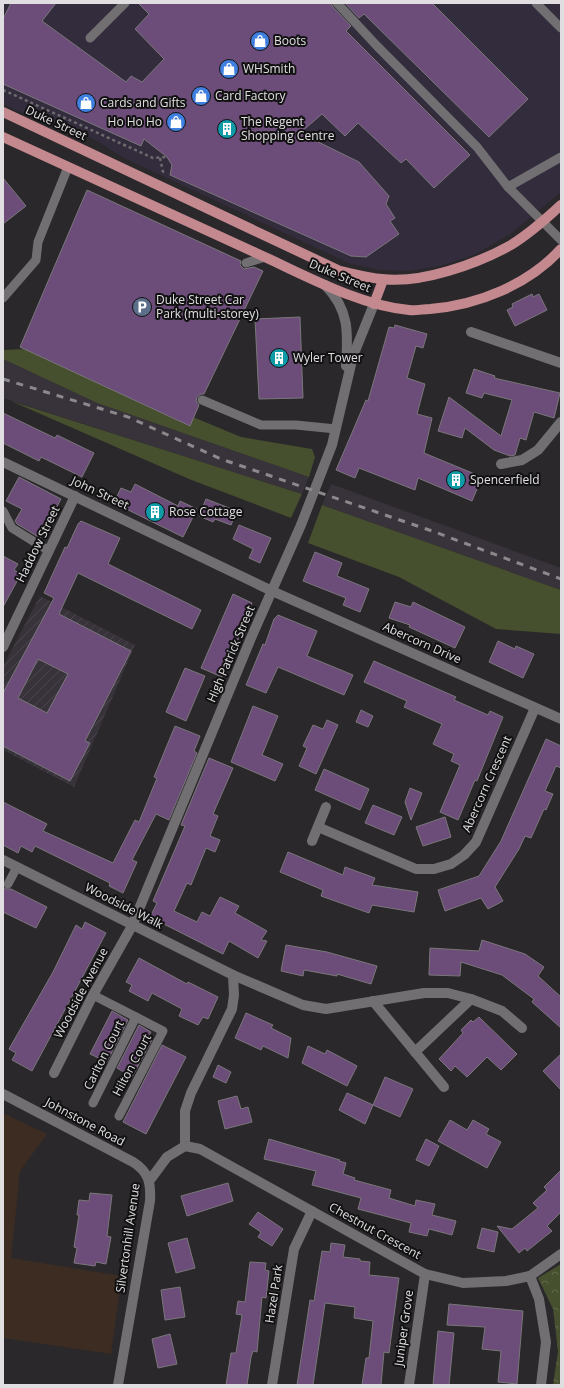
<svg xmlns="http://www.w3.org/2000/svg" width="564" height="1388" viewBox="0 0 564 1388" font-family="'Open Sans',sans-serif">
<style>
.commercial{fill:#332c3c}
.industrial{fill:url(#industrial-furrows)}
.education{fill:#3c2c21}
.built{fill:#38323a}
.grass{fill:#464f2e}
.forest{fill:url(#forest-crowns)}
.building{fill:#6c4c78;stroke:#7a777b;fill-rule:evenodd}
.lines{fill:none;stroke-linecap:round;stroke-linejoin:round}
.path{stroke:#6d6b6e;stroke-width:2.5;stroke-dasharray:3 3;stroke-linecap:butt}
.service{stroke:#716f72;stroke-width:9}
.minor{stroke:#716f72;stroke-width:10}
.tertiary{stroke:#716f72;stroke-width:10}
.primary{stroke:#c3898f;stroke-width:10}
.rail{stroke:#8b898c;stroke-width:3;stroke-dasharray:7 7;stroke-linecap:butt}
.labels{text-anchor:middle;stroke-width:4;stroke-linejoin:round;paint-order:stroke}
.poi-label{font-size:12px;fill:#e0dee1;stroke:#121112;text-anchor:start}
.street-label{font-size:12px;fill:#e0dee1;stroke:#121112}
</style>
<defs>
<pattern id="industrial-furrows" width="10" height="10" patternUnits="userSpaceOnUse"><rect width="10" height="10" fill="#38323a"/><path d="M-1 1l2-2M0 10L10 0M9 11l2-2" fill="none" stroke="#4b464d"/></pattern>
<pattern id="forest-crowns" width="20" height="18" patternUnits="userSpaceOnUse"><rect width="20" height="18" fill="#464f2e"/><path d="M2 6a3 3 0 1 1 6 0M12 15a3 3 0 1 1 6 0" fill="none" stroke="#60684c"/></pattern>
</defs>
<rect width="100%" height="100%" fill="#2a282b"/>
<!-- commercial -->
<polygon class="commercial" points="3,3 561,3 561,192 510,234 474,255 440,266 409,271 380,270 351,264 122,157 99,142 72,129 40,121 3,104"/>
<!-- industrial -->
<polygon class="industrial" points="40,596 135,645 74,787 3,750 3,666"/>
<!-- education -->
<polygon class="education" points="3,1113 47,1134 20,1171 11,1258 122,1276 111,1354 3,1338"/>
<!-- built -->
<g class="built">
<polygon points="3,359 97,403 309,477 302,494 3,398"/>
<polygon points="331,484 561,568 561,590 322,505"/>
</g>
<!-- grass -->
<g class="grass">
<polygon points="25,349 189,426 193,417 241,437 312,449 315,457 309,477 97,403 3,359 3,350"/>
<polygon points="11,401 302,494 291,518 189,479"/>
<polygon points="322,505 561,590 561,634 496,629 399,577 308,543"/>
</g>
<!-- forest -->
<polygon class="forest" points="561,1264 561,1385 553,1385 558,1351 553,1309 538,1278"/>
<!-- building -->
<g class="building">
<polygon points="11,3 56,3 42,21 126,82 131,76 142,82 164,59 135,29 149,14 138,3 331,3 333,7 351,26 346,31 470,155 434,188 406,159 401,163 358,123 345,136 322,114 300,133 359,162 389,196 386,204 395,218 390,221 399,234 366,257 351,256 170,175 172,165 167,157 144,139 141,146 3,84 3,19"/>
<polygon points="345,3 432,3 528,99 489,137 364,14 359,18"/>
<polygon points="3,178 26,206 3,224"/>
<polygon points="87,190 241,261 240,265 244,269 254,267 263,271 204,394 201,394 197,397 196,401 199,405 190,426 20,347"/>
<polygon points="532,294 533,297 539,294 547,310 515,326 507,310 513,307 512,304"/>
<polygon points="300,317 303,398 259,399 255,319"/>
<polygon points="395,325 427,334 423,348 416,346 407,378 425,384 417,414 432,418 424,453 482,477 472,501 418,478 415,490 359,468 355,478 336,470 366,400 368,401 389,327 394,328"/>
<polygon points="474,369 495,376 494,378 560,393 554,418 534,412 526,440 520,438 515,455 510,456 494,450 465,428 462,438 438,431 449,397 501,436 512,400 484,393 482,398 466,393"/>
<polygon points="3,413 55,438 57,435 94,453 82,477 41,457 39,461 3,443"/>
<polygon points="19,477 61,499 40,538 17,524 15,521 22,509 6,501"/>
<polygon points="135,484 178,506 180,501 197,509 183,537 114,503 121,488 131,492"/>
<polygon points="206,499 237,511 231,525 215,519 213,522 199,516"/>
<path d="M81,521L120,538L108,564L201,610L192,629L78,573L59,614L131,651L85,741L90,743L70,781L3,746V693L54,598L44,593L65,547L67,548L78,524ZM38,659L68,674L47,713L18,698Z"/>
<polygon points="239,525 271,538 260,563 249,558 253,549 233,539"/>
<polygon points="315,552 342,563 337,576 369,589 360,612 343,605 346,598 303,581"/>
<polygon points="3,556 18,564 14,570 21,574 3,607"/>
<polygon points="233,594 252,603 237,636 239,637 222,677 201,668"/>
<polygon points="395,602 411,607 413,602 465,627 455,648 409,627 410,625 389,618"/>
<polygon points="278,615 317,631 307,656 353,675 344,695 278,667 266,693 246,685 263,644 265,645 274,619"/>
<polygon points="498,641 515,649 516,646 534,654 523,678 489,662"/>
<polygon points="374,661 456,697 454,700 488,715 490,711 503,717 477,781 475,780 458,820 440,812 460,765 451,761 454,754 433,744 442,724 404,707 407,701 364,682"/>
<polygon points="185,668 205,676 186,721 166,712"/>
<polygon points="253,706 278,716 262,755 283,764 275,781 231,762"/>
<polygon points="361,710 373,716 368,727 356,722"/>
<polygon points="327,720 338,725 316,774 299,766 307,748 303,746 313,725 323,729"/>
<polygon points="175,726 200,736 194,751 197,753 169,820 156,814 132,860 137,862 123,893 109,886 110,883 35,846 32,852 21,846 18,853 3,845 3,802 47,824 43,831 113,863 135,820 139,822 157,778 154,777"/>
<polygon points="546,739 561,746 561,768 556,766 545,791 553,794 546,810 544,809 531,838 525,836 519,849 495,887 503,901 488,909 481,898 445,911 438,890 479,876 501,841"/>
<polygon points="209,758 233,768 213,814 218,816 210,836 220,840 215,852 206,848 191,885 187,883 174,911 197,922 202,912 210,916 220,897 239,906 235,913 267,931 261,940 267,941 258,958 229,941 223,954 150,917 157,903 153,901 185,826 181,825"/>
<polygon points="324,769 369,789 360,810 315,790"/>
<polygon points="410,788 422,793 411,820 405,802"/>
<polygon points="373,805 402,817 394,835 365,823"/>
<polygon points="445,817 451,837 423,846 416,827"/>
<polygon points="288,852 343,875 345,867 375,878 372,885 418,892 414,912 372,905 369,913 321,896 323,890 280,872"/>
<polygon points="3,887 6,889 11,889 47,907 36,928 3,912"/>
<polygon points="85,922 106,933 32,1071 12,1060 16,1053 9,1049 53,972 76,925 82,929"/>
<polygon points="482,940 525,954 544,967 538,976 561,997 561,1028 532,1002 534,999 502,975 461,962 460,976 429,975 430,948 479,951"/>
<polygon points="286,945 327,952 377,966 371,984 337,974 337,976 304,970 303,976 281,971"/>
<polygon points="139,958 187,984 188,982 218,997 208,1019 203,1017 198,1025 179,1016 182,1009 152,993 148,1001 129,991 132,985 126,982"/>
<polygon points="112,1011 128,1020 107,1062 90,1054"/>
<polygon points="246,1013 273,1025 271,1028 291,1038 288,1058 263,1046 261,1050 235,1038"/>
<polygon points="479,1017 517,1054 501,1070 487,1057 467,1077 455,1066 451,1071 439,1059 463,1033 461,1030 471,1020 473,1022"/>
<polygon points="139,1025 151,1032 148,1038 152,1040 132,1077 117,1068"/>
<polygon points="162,1045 186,1057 146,1134 123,1122"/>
<polygon points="308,1046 325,1054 327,1050 357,1066 347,1086 302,1063"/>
<polygon points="561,1054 561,1090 543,1071"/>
<polygon points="218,1065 231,1072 226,1083 213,1077"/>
<polygon points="385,1077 413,1089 400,1117 373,1105"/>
<polygon points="347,1093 373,1105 365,1124 339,1110"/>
<polygon points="237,1096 241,1109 248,1107 252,1122 225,1129 218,1101"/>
<polygon points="450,1120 467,1130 473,1120 489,1129 486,1134 501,1142 487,1168 438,1141"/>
<polygon points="269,1139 340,1160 339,1161 346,1163 343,1174 355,1178 354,1180 391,1190 389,1198 415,1206 416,1200 435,1204 432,1215 456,1221 452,1235 429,1229 427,1236 409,1232 411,1223 358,1209 361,1198 312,1185 316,1171 264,1159"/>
<polygon points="426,1139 439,1146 429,1166 416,1160"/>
<polygon points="561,1170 561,1212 547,1226 552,1231 527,1251 525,1248 519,1253 497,1226 512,1229 538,1208 533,1203 547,1190 544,1187"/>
<polygon points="228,1183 233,1201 187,1216 181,1196"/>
<polygon points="90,1193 112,1195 107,1236 111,1237 106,1264 96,1262 95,1266 74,1263 77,1248 74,1247 79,1215 77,1215 79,1200 89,1201"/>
<polygon points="258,1212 283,1229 272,1246 258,1237 261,1232 249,1224"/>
<polygon points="482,1228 498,1232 494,1252 477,1248"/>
<polygon points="187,1238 195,1268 176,1273 168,1243"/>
<polygon points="331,1243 345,1245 343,1257 360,1259 360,1261 370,1262 369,1275 399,1278 389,1353 384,1352 381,1385 362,1385 366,1358 369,1358 373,1321 354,1318 355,1307 325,1303 313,1385 297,1385 310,1300 314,1301 322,1251 330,1252"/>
<polygon points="250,1262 266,1263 265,1270 269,1271 266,1298 262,1297 257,1352 253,1351 251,1357 247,1385 226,1385 231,1353 236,1353 242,1315 236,1314 238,1301 245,1302"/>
<polygon points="180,1287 185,1317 165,1320 161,1290"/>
<polygon points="449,1304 523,1311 517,1384 498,1382 501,1351 482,1349 485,1327 447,1325"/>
<polygon points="438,1331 454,1333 449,1385 433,1385"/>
<polygon points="170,1334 177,1364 158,1368 152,1339"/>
</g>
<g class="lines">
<!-- path -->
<g class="path">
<polyline points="3,90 153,158 167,157"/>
<polyline points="160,158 163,172 162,174"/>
</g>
<!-- service -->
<g class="service">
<polyline points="337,3 377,46 477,147 508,187 561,240"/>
<polyline points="536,3 561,28"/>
<polyline points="90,38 125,3"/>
<polyline points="508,187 561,157"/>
<polyline points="246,263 265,257"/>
<polyline points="3,298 36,260 38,242 68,167"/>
<polyline points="202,400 261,425 296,425 336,429"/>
<polyline points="3,511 12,528 49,551"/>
<polyline points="8,884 17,867"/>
<polyline points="93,995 136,1017 93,1103"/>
<polyline points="119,1116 163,1031 136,1017"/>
</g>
<!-- minor -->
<g class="minor">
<path d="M325,285C350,310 348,334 346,366"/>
<polyline points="471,332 561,363"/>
<polyline points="3,462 272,591 561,719"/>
<polyline points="501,464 522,460 538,450 561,422"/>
<polyline points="3,647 75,496"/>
<polyline points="318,827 416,869 434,869 451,864 464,855 476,842 535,708"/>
<polyline points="312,841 326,807"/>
<polyline points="3,860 233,975 303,1005 326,1009 424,993 448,993 471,999 502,1011 522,1028"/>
<polyline points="373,1001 444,1087"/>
<polyline points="415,1052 471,999"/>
<polyline points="54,1073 93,995 132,926 251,638 301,525 332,445 353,356 374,304"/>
<polyline points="185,1146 200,1149 425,1274 463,1283 506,1281 530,1276 561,1254"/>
<polyline points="185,1146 185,1111 191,1093 232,1009 234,995 233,975"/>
<polyline points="150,1180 167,1157 185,1146"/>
<polyline points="530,1276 539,1299 546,1342 541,1385"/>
<polyline points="272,1385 294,1249 312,1211"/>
<polyline points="409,1385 425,1274"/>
</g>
<!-- tertiary -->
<path class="tertiary" d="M3,1094L133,1162C149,1172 151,1183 150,1201L118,1385"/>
<!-- primary -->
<g class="primary">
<path d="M3,112L340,271C354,274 368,278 382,279C421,284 477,264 511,245C529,234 546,219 561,205"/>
<path d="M3,137C87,175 170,214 254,252C301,273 357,305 409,310C415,311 423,309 430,309C478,305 528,285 561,249"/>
<polyline points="374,304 383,280"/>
</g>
<!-- rail -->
<polyline class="rail" points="3,379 128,417 221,459 432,531 561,579"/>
</g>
<!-- icons -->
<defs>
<g id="shop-disc" transform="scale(1)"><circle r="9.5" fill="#3f7fe0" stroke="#121112"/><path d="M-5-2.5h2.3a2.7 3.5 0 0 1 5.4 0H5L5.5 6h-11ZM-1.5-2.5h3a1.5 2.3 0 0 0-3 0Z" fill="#fff"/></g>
<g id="building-disc" transform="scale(1)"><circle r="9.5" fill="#0f9aa8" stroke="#121112"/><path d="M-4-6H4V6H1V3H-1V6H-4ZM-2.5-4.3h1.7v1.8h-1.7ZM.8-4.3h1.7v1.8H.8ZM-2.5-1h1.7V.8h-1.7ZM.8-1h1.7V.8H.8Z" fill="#fff"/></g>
<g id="parking-disc" transform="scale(1)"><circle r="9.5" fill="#5c6f8a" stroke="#121112"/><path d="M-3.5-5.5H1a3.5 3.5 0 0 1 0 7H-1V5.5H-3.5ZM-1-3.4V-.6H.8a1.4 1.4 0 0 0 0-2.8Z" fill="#fff"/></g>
</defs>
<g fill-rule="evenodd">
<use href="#shop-disc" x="260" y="41"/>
<use href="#shop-disc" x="229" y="69"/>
<use href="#shop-disc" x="201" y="96"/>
<use href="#shop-disc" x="86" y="103"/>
<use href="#shop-disc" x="176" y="122"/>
<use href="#building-disc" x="227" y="129"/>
<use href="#parking-disc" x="142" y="307"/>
<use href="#building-disc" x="279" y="358"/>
<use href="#building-disc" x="456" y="480"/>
<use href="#building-disc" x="155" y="512"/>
</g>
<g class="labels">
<!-- poi labels -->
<g class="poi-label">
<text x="274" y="45">Boots</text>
<text x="243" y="73">WHSmith</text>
<text x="215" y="100">Card Factory</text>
<text x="100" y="107">Cards and Gifts</text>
<text x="162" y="126" text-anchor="end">Ho Ho Ho</text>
<text x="241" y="126">The Regent<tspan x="241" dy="14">Shopping Centre</tspan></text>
<text x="156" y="304">Duke Street Car<tspan x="156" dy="14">Park (multi-storey)</tspan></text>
<text x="293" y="362">Wyler Tower</text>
<text x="470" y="484">Spencerfield</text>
<text x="169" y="516">Rose Cottage</text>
</g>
<!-- street labels -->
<g class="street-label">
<text transform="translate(56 123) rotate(25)" y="4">Duke Street</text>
<text transform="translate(340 276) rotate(23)" y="4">Duke Street</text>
<text transform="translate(100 493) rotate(25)" y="4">John Street</text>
<text transform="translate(38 544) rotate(-64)" y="4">Haddow Street</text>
<text transform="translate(422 643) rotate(24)" y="4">Abercorn Drive</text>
<text transform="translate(231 654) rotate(-67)" y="4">High Patrick Street</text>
<text transform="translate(487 784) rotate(-66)" y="4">Abercorn Crescent</text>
<text transform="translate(124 906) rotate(27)" y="4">Woodside Walk</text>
<text transform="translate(81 993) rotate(-62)" y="4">Woodside Avenue</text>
<text transform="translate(104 1055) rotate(-64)" y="4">Carlton Court</text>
<text transform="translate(132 1065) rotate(-62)" y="4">Hilton Court</text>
<text transform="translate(85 1122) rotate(28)" y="4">Johnstone Road</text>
<text transform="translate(375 1231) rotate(29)" y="4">Chestnut Crescent</text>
<text transform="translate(128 1238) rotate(-82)" y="4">Silvertonhill Avenue</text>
<text transform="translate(274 1294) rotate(-81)" y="4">Hazel Park</text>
<text transform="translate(404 1328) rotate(-82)" y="4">Juniper Grove</text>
</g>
</g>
<!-- border -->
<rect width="564" height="1388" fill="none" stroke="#e0dee1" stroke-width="8"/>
</svg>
